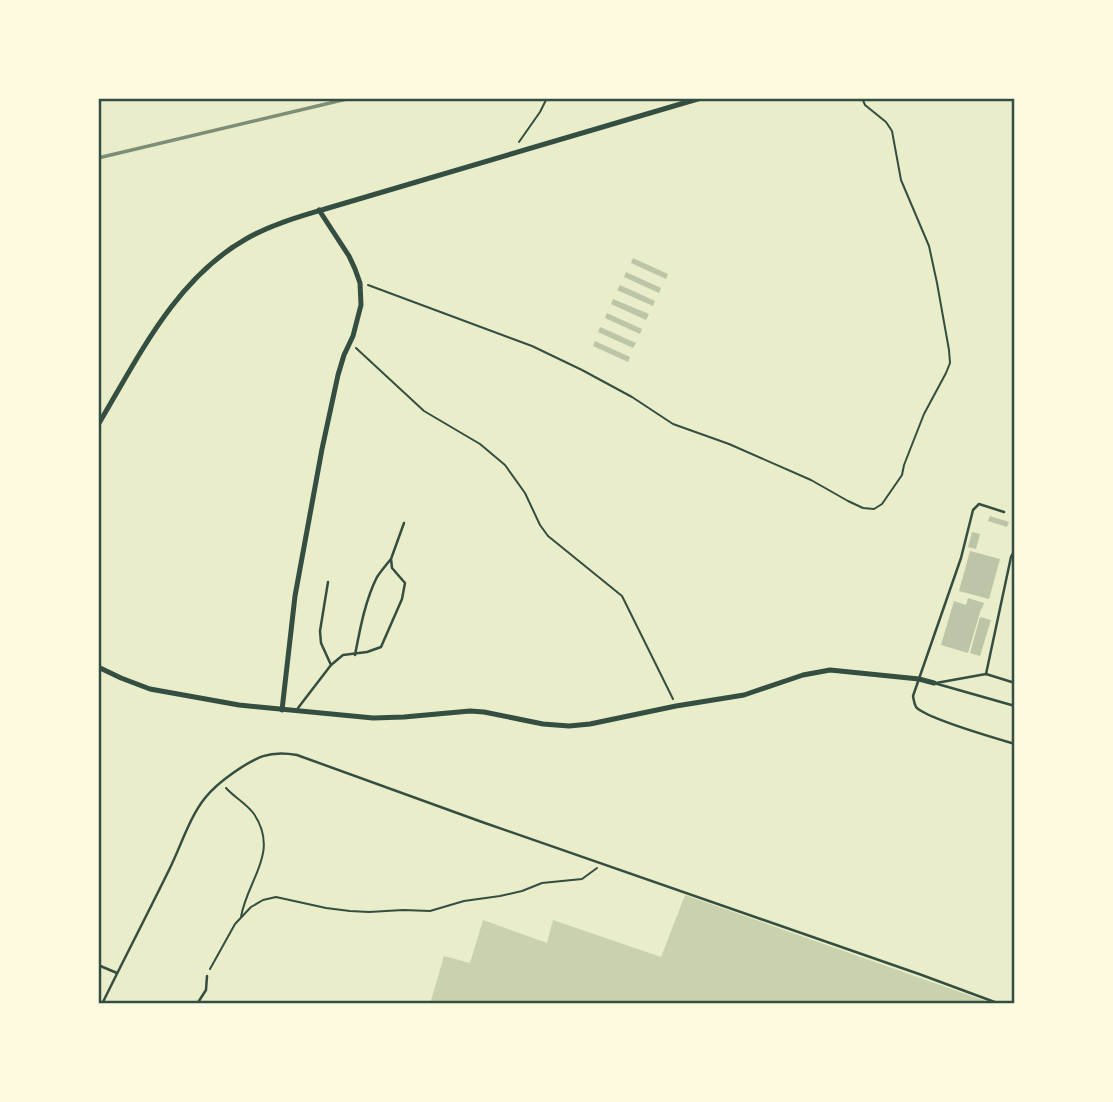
<svg xmlns="http://www.w3.org/2000/svg" width="1113" height="1102" viewBox="0 0 1113 1102" font-family="'Source Sans 3',sans-serif">
<style>
.green{fill:#cad2ad}
.building{fill:#bcc5a7}
.lines{fill:none;stroke-linecap:round;stroke-linejoin:round}
.path{stroke:#344e41;stroke-width:2}
.service{stroke:#344e41;stroke-width:2.5}
.minor{stroke:#344e41;stroke-width:5}
.rail{stroke:#7c8e77;stroke-width:3.5}
.neatline{fill:none;stroke:#344e41;stroke-width:2.5}
</style>
<rect width="100%" height="100%" fill="#e9edc9"/>
<!-- green -->
<polygon class="green" points="685,895 994,1004 430,1004 444,956 470,963 483,920 547,943 553,920 661,957"/>
<!-- building -->
<g class="building">
<polygon points="633,258 668,274 666,279 631,263"/>
<polygon points="626,272 661,288 659,293 624,277"/>
<polygon points="620,285 655,301 653,306 617,290"/>
<polygon points="613,299 649,314 646,320 611,304"/>
<polygon points="607,313 642,329 640,334 605,318"/>
<polygon points="600,327 636,343 633,348 598,332"/>
<polygon points="595,341 630,357 628,362 593,346"/>
<polygon points="990,516 1009,522 1007,527 988,521"/>
<polygon points="972,532 980,534 976,549 968,547"/>
<polygon points="970,551 1000,559 989,599 959,591"/>
<polygon points="968,598 984,603 982,609 981,609 968,653 941,645 954,601 966,605"/>
<polygon points="980,617 991,620 980,656 970,653"/>
</g>
<g class="lines">
<!-- path -->
<g class="path">
<polyline points="519,142 540,112 547,98"/>
<polyline points="368,285 532,346 582,370 632,397 673,424 729,444 811,480 848,501 863,508 874,509 882,504 902,475 904,465 924,414 946,373 950,363 949,350 937,283 929,246 901,180 892,131 886,122 865,105 862,98"/>
<polyline points="356,348 424,411 480,444 505,465 525,493 540,525 548,536 622,596 673,699"/>
<path d="M226,788C234,797 247,804 254,814C280,853 247,880 241,917"/>
<polyline points="210,969 235,924 251,907 263,900 276,897 326,908 350,911 369,912 403,910 430,911 464,901 500,896 522,891 542,883 582,879 597,868"/>
</g>
<!-- service -->
<g class="service">
<path d="M1004,512L979,504L973,510L961,558L913,696C914,701 914,703 916,707C925,718 998,739 1015,744"/>
<polyline points="328,582 320,631 321,643 331,665"/>
<path d="M355,655C360,629 365,601 377,577C381,571 386,565 391,559"/>
<polyline points="986,674 1011,557 1015,549"/>
<polyline points="934,683 1015,706"/>
<polyline points="936,683 986,674 1015,683"/>
<polyline points="298,708 331,665 343,655 367,652 381,647 402,599 405,583 392,568 391,559 404,523"/>
<polyline points="98,965 117,973"/>
<path d="M102,1004C124,959 147,915 169,870C181,846 189,818 205,798C213,788 223,780 233,773C256,757 269,750 297,755L482,822L919,974L1000,1004"/>
<polyline points="197,1004 206,990 207,976"/>
</g>
<!-- minor -->
<g class="minor">
<path d="M98,425C138,358 175,279 246,239C270,225 298,217 325,209L701,98"/>
<polyline points="98,667 121,678 150,689 239,705 373,718 404,717 470,711 484,712 543,724 569,726 590,724 676,706 744,695 803,675 830,670 919,679 934,683"/>
<polyline points="282,710 295,596 322,449 338,375 344,355 353,336 361,305 360,283 355,269 349,256 319,210"/>
</g>
<!-- rail -->
<polyline class="rail" points="98,158 351,98"/>
</g>
<!-- border -->
<rect width="1113" height="1102" fill="none" stroke="#fefae0" stroke-width="200"/>
<rect x="100" y="100" width="913" height="902" class="neatline"/>
</svg>
